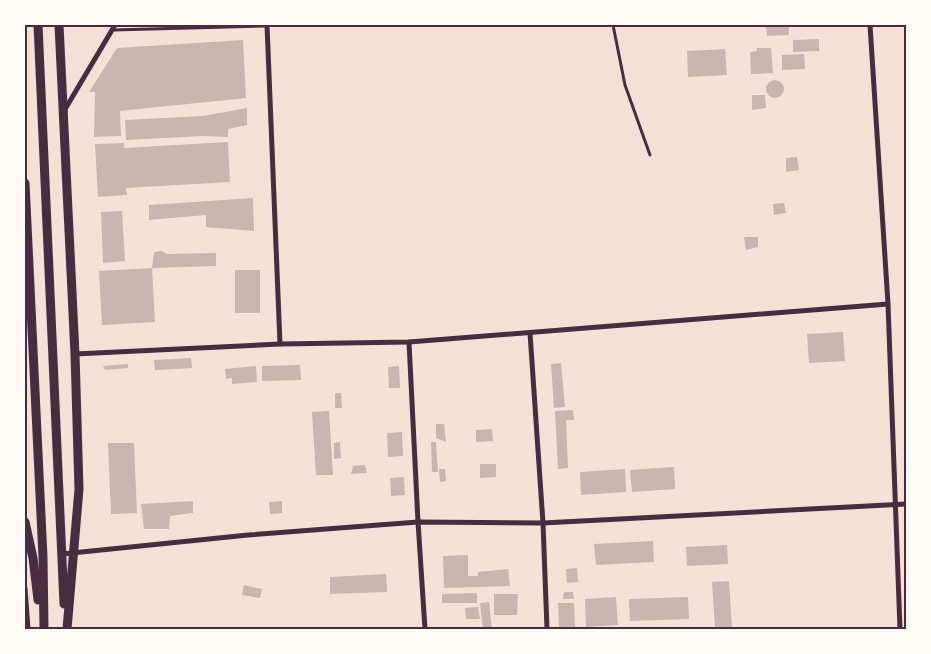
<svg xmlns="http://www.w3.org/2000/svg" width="931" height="654" viewBox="0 0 931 654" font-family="'Archivo Narrow',sans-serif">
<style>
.building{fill:#ccb4b1}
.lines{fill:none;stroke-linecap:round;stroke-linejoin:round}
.service{stroke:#4a2c40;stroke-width:3}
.minor{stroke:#4a2c40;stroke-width:5}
.primary{stroke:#4a2c40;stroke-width:9}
.neatline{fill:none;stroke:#4a2c40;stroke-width:2}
</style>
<rect width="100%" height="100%" fill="#f7e1d7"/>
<!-- building -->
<g class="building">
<polygon points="766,25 789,25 789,35 767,36"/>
<polygon points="819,39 819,51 793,52 793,40"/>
<polygon points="243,40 246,98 120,111 121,136 94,137 95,92 89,92 117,48"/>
<polygon points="757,48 771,48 773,73 751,74 750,52 757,51"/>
<polygon points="725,49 727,75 688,77 687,51"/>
<polygon points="804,54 805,69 782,70 782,55"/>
<circle cx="775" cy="89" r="9"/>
<polygon points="752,95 765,95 766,108 752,110"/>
<polygon points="247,108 247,125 228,129 228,137 204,136 126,140 125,120 203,116"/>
<polygon points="228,142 230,182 126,188 127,195 98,197 95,144 124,143 124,148"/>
<polygon points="797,157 799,170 786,172 786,158"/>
<polygon points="253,198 254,231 206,227 206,215 149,220 149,205"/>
<polygon points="784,203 786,213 774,215 773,204"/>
<polygon points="122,211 125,261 103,263 101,212"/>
<polygon points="744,237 758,237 758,247 746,250"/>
<polygon points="161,251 167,254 216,253 216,266 152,268 154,252"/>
<polygon points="152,268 155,322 102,325 99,271"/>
<rect x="235" y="270" width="25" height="43"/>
<polygon points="843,332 845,361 809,363 807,334"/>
<polygon points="191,358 192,368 155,370 154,360"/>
<polygon points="561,363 565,407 554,408 551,364"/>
<polygon points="128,364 128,368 105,370 103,366"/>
<polygon points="300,365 301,380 262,381 262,366"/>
<polygon points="256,366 257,382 232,384 232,378 226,379 225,369"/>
<polygon points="399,366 400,388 389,388 388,367"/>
<polygon points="335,393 341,393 342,408 335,408"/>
<polygon points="573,410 574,420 566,420 568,468 558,469 555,411"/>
<polygon points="329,411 333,475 316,475 312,412"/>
<polygon points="436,424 444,424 446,442 436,438"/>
<polygon points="492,429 493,441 476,442 476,430"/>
<polygon points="402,432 403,456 388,457 387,433"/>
<polygon points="340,442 341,458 334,459 334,443"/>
<polygon points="431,442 436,442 438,472 432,472"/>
<polygon points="108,443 134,443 137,513 111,514"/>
<polygon points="480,464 496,464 496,477 480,478"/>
<polygon points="365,465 367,473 351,474 353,466"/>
<polygon points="674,467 675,489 632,492 630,470"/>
<polygon points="439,469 445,469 446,481 440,482"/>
<polygon points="625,469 626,492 581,495 580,472"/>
<polygon points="404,477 405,495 391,496 390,478"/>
<polygon points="193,501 193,513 170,516 169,529 144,529 141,504"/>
<polygon points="282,501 282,513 270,514 269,502"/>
<polygon points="653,541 654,562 596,565 594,544"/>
<polygon points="727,545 728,564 687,566 686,547"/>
<polygon points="468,555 468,576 478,576 478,572 508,569 510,586 444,588 443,556"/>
<polygon points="577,568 578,582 567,583 566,569"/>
<polygon points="386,574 387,592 330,594 330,577"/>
<polygon points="729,581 732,627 715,628 712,582"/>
<polygon points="244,585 262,589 260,598 242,595"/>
<polygon points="564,592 573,592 574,599 563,599"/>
<polygon points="477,593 477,603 442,603 442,594"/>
<polygon points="494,594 518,594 517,615 494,615"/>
<polygon points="616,597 618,625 586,627 585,599"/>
<polygon points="688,597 689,619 630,621 629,599"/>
<polygon points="489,602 492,629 483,629 480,603"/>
<polygon points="558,603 574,603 575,628 559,628"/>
<polygon points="478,607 480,619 466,619 465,608"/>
</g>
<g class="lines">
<!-- service -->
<g class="service">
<polyline points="613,25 625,85 650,155"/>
<polyline points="113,30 267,26"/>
</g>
<!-- minor -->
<g class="minor">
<polyline points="267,25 280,344"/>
<polyline points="870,25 888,304 900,629"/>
<polyline points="64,111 115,25"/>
<polyline points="530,333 543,523 547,629"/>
<polyline points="409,342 418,522 425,629"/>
<polyline points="75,354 280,344 409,342 888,304"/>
<polyline points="62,554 248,535 418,522 543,523 906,504"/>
<polyline points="25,588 28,629"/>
</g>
<!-- primary -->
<g class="primary">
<polyline points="38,25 64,604"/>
<polyline points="59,25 75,354 79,489 67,629"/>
<polyline points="25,183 43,557 44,629"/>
<polyline points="25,522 33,558 38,600"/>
</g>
</g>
<!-- border -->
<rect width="931" height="654" fill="none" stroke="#fffaf5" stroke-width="52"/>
<rect x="26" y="26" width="879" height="602" class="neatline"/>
</svg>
